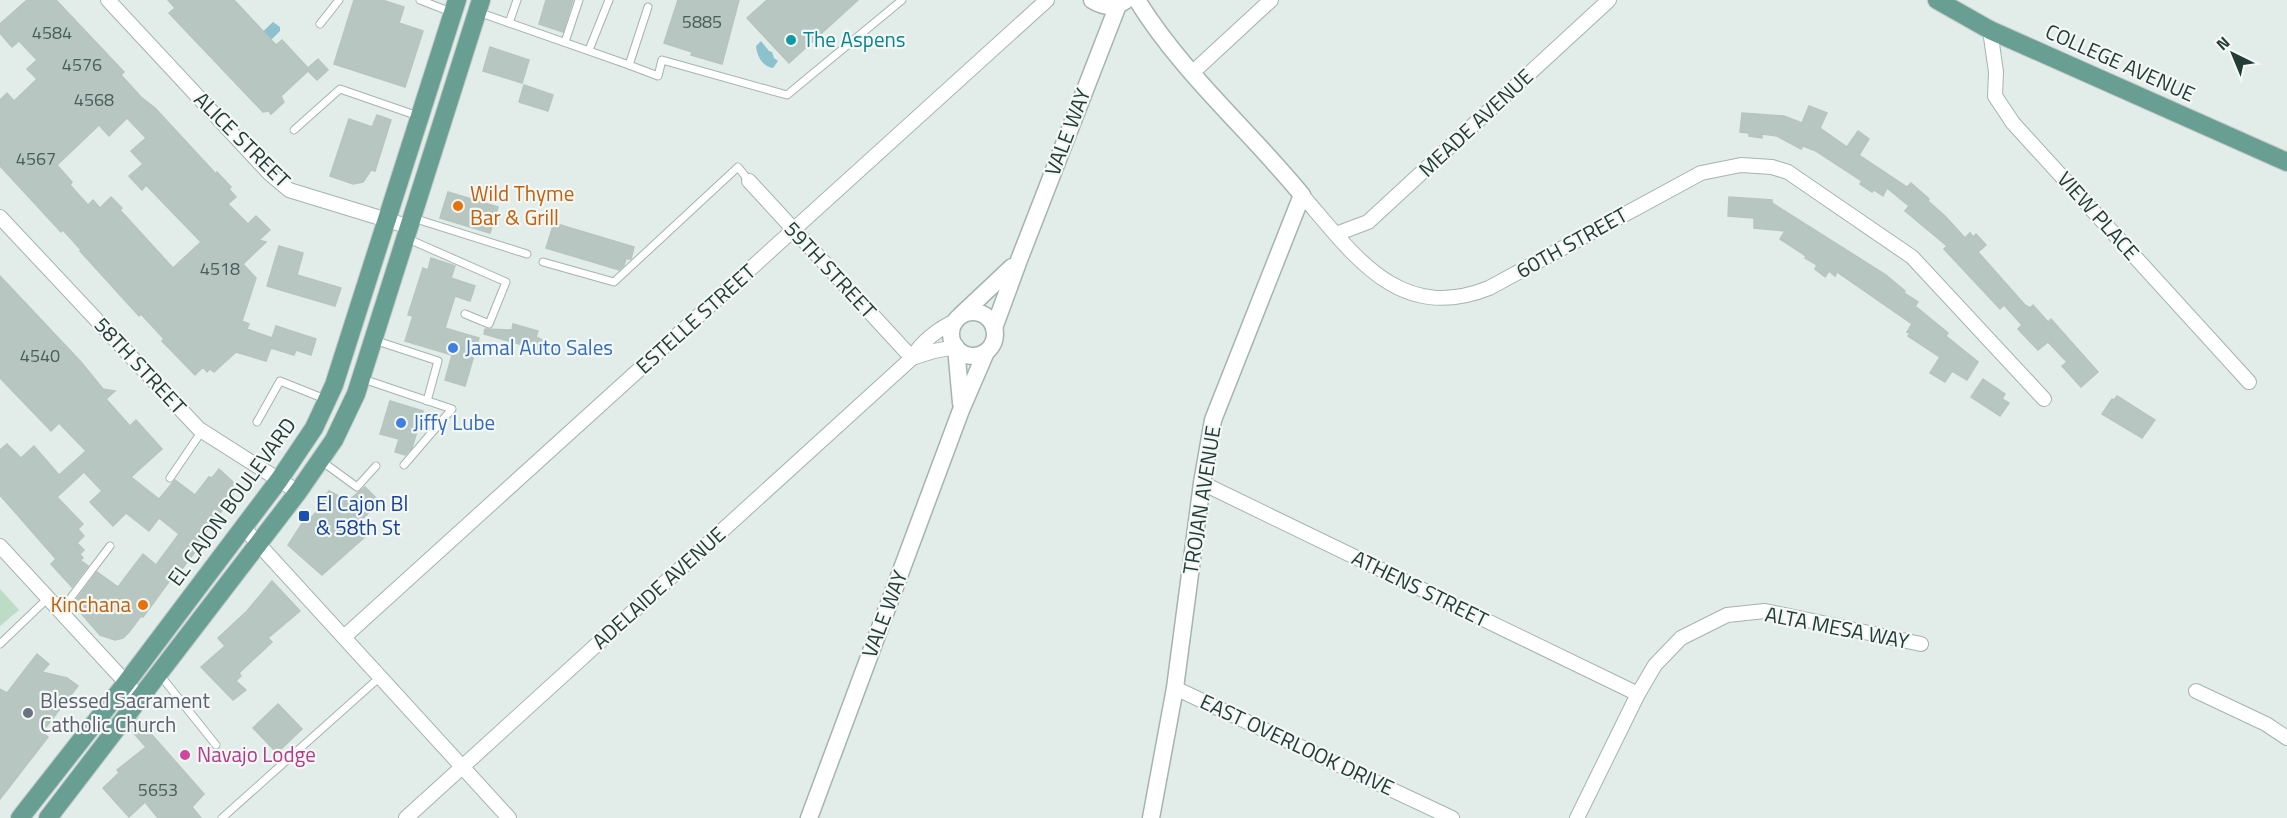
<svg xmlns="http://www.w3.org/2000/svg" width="2287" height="818" viewBox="0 0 2287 818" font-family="'Titillium Web',sans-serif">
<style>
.green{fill:#bcdcc6}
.water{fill:#8dc1ce}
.building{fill:#b8c6c1;stroke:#b5c5bf;stroke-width:1.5;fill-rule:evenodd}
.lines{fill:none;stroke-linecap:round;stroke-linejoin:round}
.service-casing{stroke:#a5b4af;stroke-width:9}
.minor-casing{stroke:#a5b4af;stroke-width:16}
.tertiary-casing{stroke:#a5b4af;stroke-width:19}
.primary-casing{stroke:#c1c8c7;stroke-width:20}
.service{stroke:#fff;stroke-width:7}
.minor{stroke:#fff;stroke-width:14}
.tertiary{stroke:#fff;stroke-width:16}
.primary{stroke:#699f93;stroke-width:18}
.culture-dot{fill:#0f9aa8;stroke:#f3f8f6;stroke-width:2}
.food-dot{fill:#e8710a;stroke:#f3f8f6;stroke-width:2}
.shop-dot{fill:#3f7fe0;stroke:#f3f8f6;stroke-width:2}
.transit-dot{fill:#1a4fb4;stroke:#f3f8f6;stroke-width:2}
.worship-dot{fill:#6b7280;stroke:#f3f8f6;stroke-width:2}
.hotel-dot{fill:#d1479c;stroke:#f3f8f6;stroke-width:2}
.labels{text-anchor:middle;stroke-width:4.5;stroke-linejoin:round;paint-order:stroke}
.number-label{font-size:18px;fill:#485e59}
.culture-label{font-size:21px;fill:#0d838f;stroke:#f3f8f6;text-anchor:start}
.street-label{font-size:21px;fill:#233c36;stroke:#f3f8f6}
.food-label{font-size:21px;fill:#c56008;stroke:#f3f8f6;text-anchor:start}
.shop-label{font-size:21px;fill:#366cbe;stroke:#f3f8f6;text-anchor:start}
.transit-label{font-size:21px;fill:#164399;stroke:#f3f8f6;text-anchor:start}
.worship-label{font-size:21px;fill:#5b616d;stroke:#f3f8f6;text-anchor:start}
.hotel-label{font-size:21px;fill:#b23c85;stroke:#f3f8f6;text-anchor:start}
</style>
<rect width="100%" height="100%" fill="#e2ece8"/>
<!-- green -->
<polygon class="green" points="0,589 19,610 0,626"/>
<!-- water -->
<g class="water">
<polygon points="273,22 280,27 280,31 269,42 254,40"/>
<path d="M761,41L769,51L772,52L774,58L778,61L773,68C762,66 757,56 756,46Z"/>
</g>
<!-- building -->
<g class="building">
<path d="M27,0H56L124,72L121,75L141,97L155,108L216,174L217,172L231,187L229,189L236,197L228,204L248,224L256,216L270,230L259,240L266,242L243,264L256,278L242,321L249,324L247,329L272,338L276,326L316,339L311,355L296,350L294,355L271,348L266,361L236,352L214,372L210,369L207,372L203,367L195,375L162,341L164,339L141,314L139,316L80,251L81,250L63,230L61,232L0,166V100L7,93L14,101L37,79L27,69L37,60L19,41L12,47L0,33V24ZM127,118L146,138L131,151L143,164L129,176L142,190L146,185L201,242L173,268L120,210L122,208L111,197L100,208L93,200L88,205L70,185L72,182L57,165L99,125L109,136Z"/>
<polygon points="168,0 234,0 276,45 282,40 308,68 318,59 328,70 317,80 308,71 281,96 284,102 271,114 269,111 263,112 169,13 175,8"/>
<polygon points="354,0 382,0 404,7 399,23 423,31 405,87 334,64"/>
<polygon points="546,0 573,0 563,32 539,24"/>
<polygon points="678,0 739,0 722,64 691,55 692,52 664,43"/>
<polygon points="767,0 858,0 789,63 747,18"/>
<polygon points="490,47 529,60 522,83 483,71"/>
<polygon points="524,85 553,95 548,111 519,102"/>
<polygon points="1809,106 1827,113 1820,128 1847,147 1858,131 1869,139 1859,155 1907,187 1911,183 1929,199 1928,201 1945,216 1965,238 1970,233 1973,237 1976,234 1986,245 1978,252 2025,305 2030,308 2033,305 2048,322 2051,319 2098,372 2081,387 2062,366 2067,362 2048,342 2038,350 2018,329 2022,325 2004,305 2000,309 1944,249 1947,246 1905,211 1909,206 1887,188 1883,196 1874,190 1872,192 1860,184 1862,181 1816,151 1803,146 1801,149 1777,136 1762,134 1762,138 1749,136 1749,133 1740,132 1742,113 1784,116 1802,123"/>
<polygon points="377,115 391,120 375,171 371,170 363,182 353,184 330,176 349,119 372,127"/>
<polygon points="448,192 498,207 490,233 440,218"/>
<polygon points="1729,197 1772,200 1772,203 1886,275 1905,291 1904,293 1918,302 1915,306 1948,333 1946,336 1978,362 1967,380 1952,371 1945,382 1930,373 1940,357 1908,336 1910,333 1907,332 1912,324 1837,272 1835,276 1829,271 1825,277 1815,269 1817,265 1805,258 1806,256 1780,239 1785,231 1754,228 1754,218 1728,216"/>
<polygon points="554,223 634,247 631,259 626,259 624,265 619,270 546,248"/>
<polygon points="279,246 303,253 297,275 341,288 335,306 267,286"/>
<polygon points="431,258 455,266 451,278 475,286 470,301 455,296 445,328 479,338 465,386 445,380 452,355 405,341 413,316 408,315 423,268 428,270"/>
<polygon points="0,276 81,362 103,389 115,391 106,399 130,426 136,420 162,449 131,477 159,499 175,480 195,495 209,477 212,478 219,469 233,482 233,496 195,546 198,548 178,574 176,572 143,617 141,616 129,632 123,638 115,640 100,635 73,604 97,572 118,587 143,554 156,565 179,534 159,518 149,531 126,513 113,526 90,502 102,491 84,472 57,497 83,524 78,529 84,536 77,543 84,550 80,554 83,558 80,560 88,566 72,587 51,564 56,559 0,495 0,450 7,444 21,458 34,446 59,475 86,451 59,423 51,431 0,378"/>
<polygon points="513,324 538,331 536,337 560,349 558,355 484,334 485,329 512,330"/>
<polygon points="1983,379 2005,394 2002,399 2009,403 2000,416 1971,397"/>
<polygon points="2117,396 2155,420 2142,438 2102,414 2112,399 2114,400"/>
<polygon points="390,401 423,411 412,448 405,455 395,452 399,439 380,434"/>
<polygon points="365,487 380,502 357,524 366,536 322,575 288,545 305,519 308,521 323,505 322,500 329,491 348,501"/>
<polygon points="272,581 300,611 268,638 272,642 239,673 241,676 236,681 246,690 233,700 201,667 225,646 218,638 247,611"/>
<polygon points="37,654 49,664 42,672 67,678 78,686 42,732 48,737 0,799 0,689 7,693"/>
<polygon points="278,704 302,729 277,753 253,728"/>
<polygon points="138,719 204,794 192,807 201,818 158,818 145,802 129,817 103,788 119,773 117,770 146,747 130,729"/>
</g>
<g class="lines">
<!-- service casing -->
<g class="service-casing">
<g id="service">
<polyline points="420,0 451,12"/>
<polyline points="648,7 629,65 658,76 662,60 787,95 902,0"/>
<polyline points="478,12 629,65"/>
<polyline points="509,23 517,0"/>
<polyline points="320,24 339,0"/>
<polyline points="565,42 579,0"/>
<polyline points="589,50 609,0"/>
<polyline points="294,130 340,89 418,116"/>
<polyline points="413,218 527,254"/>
<polyline points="406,238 506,282 489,324 465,314"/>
<polyline points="543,262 614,282 738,167 749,181"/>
<polyline points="374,340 438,361 427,401"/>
<polyline points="363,379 452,409 404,465"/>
<polyline points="257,422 280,381 325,399"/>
<polyline points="320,460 357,487 376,466"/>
<polyline points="170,478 202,431"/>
<polyline points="60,612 110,546"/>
<polyline points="0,644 47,599"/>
<polyline points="160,675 216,745"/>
<polyline points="222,818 380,677"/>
</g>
</g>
<!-- minor casing -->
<g class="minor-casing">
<g id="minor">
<polyline points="108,0 270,174 289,190 410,227"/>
<polyline points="1990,30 1996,72 1995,96 2013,123 2249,382"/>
<polyline points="1192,73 1271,0"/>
<polyline points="749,181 912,358"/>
<path d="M1302,195C1354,255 1399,324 1489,288L1701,173L1741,165L1772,167L1788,172L1912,257L2044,399"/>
<polyline points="0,217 199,429 298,492"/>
<polyline points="1336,234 1368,222 1609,0"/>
<polyline points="912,358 934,351 956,347"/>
<polyline points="1202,483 1638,694"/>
<polyline points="243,527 509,818"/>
<polyline points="0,546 141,699"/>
<polyline points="344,637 1047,0"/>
<polyline points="1175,688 1452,818"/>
<polyline points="2196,691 2266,724 2287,738"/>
<path d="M406,818L912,358C921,342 939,328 956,321"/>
<polyline points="1577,818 1638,694 1655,665 1681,638 1727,615 1765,611 1921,644"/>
</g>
</g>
<!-- tertiary casing -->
<g class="tertiary-casing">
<g id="tertiary">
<path d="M1092,0C1103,7 1114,8 1125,1"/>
<path d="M1137,0C1182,73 1248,129 1302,195L1213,420L1202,483L1175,688L1151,818"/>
<circle cx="973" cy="334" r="22"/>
<polyline points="961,315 1012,267"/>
<polyline points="994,328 1019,260 1118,5"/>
<polyline points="956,347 961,403"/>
<polyline points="809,818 961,410 986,352"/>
</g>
</g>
<!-- primary casing -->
<g class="primary-casing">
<g id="primary">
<polyline points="1937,0 1990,30 2287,162"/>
<polyline points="20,818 126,683 279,480 314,428 334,385 457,0"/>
<polyline points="48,818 298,492 334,440 356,394 481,0"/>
</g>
</g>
<!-- service -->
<use href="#service" class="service"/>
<!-- minor -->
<use href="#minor" class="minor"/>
<!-- tertiary -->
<use href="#tertiary" class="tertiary"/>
<!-- primary -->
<use href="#primary" class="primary"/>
</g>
<!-- markers -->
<circle class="culture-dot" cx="791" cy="40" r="6"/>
<g class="food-dot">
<circle cx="458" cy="206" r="6"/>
<circle cx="143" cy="605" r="6"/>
</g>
<g class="shop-dot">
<circle cx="453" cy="348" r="6"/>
<circle cx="401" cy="423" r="6"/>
</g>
<rect class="transit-dot" x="298" y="510" width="12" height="12" rx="3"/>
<circle class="worship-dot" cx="28" cy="713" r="6"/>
<circle class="hotel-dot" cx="185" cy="755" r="6"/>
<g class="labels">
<!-- number labels -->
<g class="number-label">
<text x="702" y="28">5885</text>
<text x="52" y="39">4584</text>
<text x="82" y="71">4576</text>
<text x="94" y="106">4568</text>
<text x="36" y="165">4567</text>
<text x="220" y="275">4518</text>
<text x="40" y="362">4540</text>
<text x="158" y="796">5653</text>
</g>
<!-- culture labels -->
<g class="culture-label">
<text x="803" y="47">The Aspens</text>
</g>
<!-- street labels -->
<g class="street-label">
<text transform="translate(2120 63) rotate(24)" y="7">COLLEGE AVENUE</text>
<text transform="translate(1476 123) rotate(-43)" y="7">MEADE AVENUE</text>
<text transform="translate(1068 132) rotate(-69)" y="7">VALE WAY</text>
<text transform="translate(242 140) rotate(45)" y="7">ALICE STREET</text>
<text transform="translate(2098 216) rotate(48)" y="7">VIEW PLACE</text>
<text transform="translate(1572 243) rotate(-29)" y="7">60TH STREET</text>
<text transform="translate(830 270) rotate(47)" y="7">59TH STREET</text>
<text transform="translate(696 319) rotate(-42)" y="7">ESTELLE STREET</text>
<text transform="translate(140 366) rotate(47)" y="7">58TH STREET</text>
<text transform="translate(1202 500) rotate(-81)" y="7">TROJAN AVENUE</text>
<text transform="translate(232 502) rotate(-54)" y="7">EL CAJON BOULEVARD</text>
<text transform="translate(659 588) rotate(-42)" y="7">ADELAIDE AVENUE</text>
<text transform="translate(1420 589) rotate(26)" y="7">ATHENS STREET</text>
<text transform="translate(885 614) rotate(-69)" y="7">VALE WAY</text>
<text transform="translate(1837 628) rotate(11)" y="7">ALTA MESA WAY</text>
<text transform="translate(1297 745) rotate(25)" y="7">EAST OVERLOOK DRIVE</text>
</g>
<!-- food labels -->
<g class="food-label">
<text x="470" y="201">Wild Thyme<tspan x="470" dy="24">Bar &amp; Grill</tspan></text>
<text x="131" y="612" text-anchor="end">Kinchana</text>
</g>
<!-- shop labels -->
<g class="shop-label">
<text x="465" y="355">Jamal Auto Sales</text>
<text x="413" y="430">Jiffy Lube</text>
</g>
<!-- transit labels -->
<g class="transit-label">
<text x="316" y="511">El Cajon Bl<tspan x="316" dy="24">&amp; 58th St</tspan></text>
</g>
<!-- worship labels -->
<g class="worship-label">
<text x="40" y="708">Blessed Sacrament<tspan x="40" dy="24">Catholic Church</tspan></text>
</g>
<!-- hotel labels -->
<g class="hotel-label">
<text x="197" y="762">Navajo Lodge</text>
</g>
</g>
<!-- north arrow -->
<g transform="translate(2233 54) rotate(317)" stroke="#f3f8f6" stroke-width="4.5" paint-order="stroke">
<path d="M0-4.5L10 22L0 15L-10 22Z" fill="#233c36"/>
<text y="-9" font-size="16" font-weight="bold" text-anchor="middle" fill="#233c36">N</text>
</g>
</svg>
